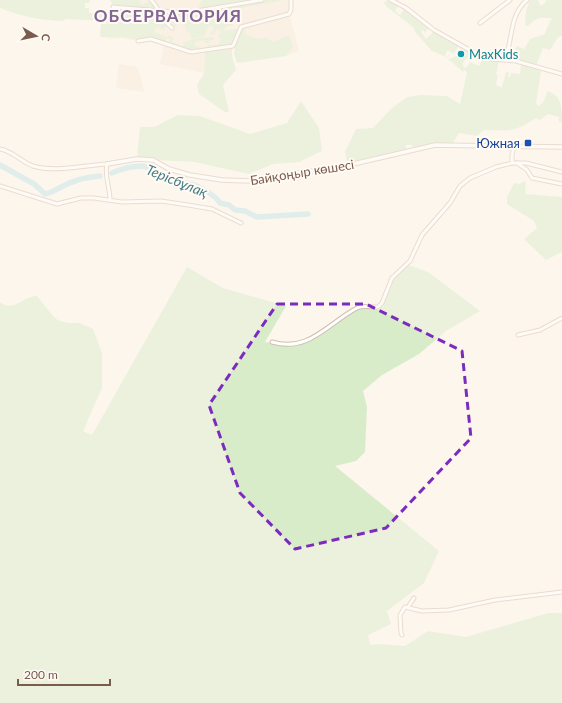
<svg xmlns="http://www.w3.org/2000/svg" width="562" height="703" viewBox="0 0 562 703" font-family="Lato,sans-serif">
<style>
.residential{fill:#f5e8da}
.green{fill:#d8ecc9}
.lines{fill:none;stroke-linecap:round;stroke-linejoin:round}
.river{stroke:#bfe3e8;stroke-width:5.5}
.minor-casing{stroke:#d1beb0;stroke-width:5}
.tertiary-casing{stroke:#d1beb0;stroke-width:5.5}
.minor{stroke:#fff;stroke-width:3}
.tertiary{stroke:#fff;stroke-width:3.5}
.marked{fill:none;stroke:#7b2cbf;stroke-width:3;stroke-dasharray:8 5;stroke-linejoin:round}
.culture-dot{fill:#0f9aa8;stroke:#fffaf3;stroke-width:1.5}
.transit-dot{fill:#1a4fb4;stroke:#fffaf3;stroke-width:1.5}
.labels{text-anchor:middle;stroke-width:4;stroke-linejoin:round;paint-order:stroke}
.culture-label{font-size:13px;fill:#0d838f;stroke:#fffaf3;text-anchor:start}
.transit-label{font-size:13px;fill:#164399;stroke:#fffaf3;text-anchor:end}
.street-label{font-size:13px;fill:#7a5c4d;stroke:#fffaf3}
.water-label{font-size:14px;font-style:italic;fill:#437c86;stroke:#fffaf3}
.district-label{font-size:17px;font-weight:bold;letter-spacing:1px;fill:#846695;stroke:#fffaf3}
</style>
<rect width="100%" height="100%" fill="#fdf6ec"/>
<!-- residential -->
<g class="residential">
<polygon points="110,0 291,0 289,14 299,51 286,56 237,63 234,54 235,45 196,52 151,39 138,41 122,38 113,39 100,37 101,24 107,24 106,21 114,14 114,5"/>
<polygon points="164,45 184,53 205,52 204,73 160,64"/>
<polygon points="119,64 138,67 144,92 116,88"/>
</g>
<!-- green -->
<g class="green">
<path d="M0,0H90L89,3H85V8H89V13H110L112,15L114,9L136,11V16L138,17L141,11L158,12V14H152V17L157,18V20H161L166,26L164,31L157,27L154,32L167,37L168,35L174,38L172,42L179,44L178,47L169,44L171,41L167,37L165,43L148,37L137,40L123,37H100L101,24H107L106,21L66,19L63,21C38,20 23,17 0,8Z"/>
<polygon points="110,0 139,0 142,5 147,2 153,5 155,10 114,7"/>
<path d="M202,0H284L231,10L233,26H227L223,31L236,29H238V32L241,27L244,28L245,34L258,39L267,37L271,41C279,42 282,36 289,35L293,46L286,56L237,63L234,54L236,43L209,49L208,43H205L204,40L195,42L196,47L199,46L200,50L191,51L182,49L184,42L199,38L214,37V40L209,41L210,45L218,44L221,39L217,38H222L218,37L221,32L217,29L214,34L209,36L214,28L209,25L204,36L191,39L190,33L186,31L185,25L178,23L175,28L172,27L173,23L166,24L161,12L189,15L200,14V17H205L204,10L196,12Z"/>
<path d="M387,0L398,6L395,11L400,15L404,9L407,10L429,28L425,33L423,30L421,32L426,39L433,32L459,46L453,54L448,50L445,55L449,59L456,56L462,59L465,53L460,50L461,48L473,54L472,57L469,56L463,63V66L466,68L470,62L479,66L483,58L499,61L496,75H498L496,85L500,87H502L506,72H509L508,77H510L511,73L520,74L521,65L541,71L536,103L538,106C544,103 546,97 547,91C562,95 562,108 562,122H559V117L548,114L540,120L536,118C515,132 509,131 484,130L477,136L459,133L453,143L413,147L411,145H406V150L397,153L396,157L366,163H347L345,152L356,129L373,128L393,107L407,97L421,95L447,96L460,104L467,72L464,70L463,72L446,57L432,51L415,32L414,28L387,7L384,3Z"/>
<path d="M530,0H538L541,6L545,3L546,0H562V36L558,37L550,50L543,48L536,66L511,59L517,46L524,49L530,39L545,34L546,30L552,18C540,18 539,16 528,26L525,25L526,11Z"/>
<polygon points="232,48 232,56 236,70 223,85 229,112 225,112 199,94 197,85 204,73 205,52"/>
<polygon points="301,101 319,128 322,151 299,162 273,164 249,174 194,162 137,159 140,127 154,127 178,115 200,116 250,134 287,123"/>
<polygon points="525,181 526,194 562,197 562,252 546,260 524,239 537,228 534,221 507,204 507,197 514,183 519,184"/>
<path d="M406,264L428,272L480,311L446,331L419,354L382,375L363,391L367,407L365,452L356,461L335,466L439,551L424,583L387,611L391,624L368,635L370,645L381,644L405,646L428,631L466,637L548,613H562V703H0V302C13,313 23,296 37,296L53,316L59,321L69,323H80L93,329L102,353V388L83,431L92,435L187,267L223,288L286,306L265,342L296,346L362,306L378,307L388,283Z"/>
</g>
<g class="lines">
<!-- river -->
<g class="river">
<path d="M0,165L34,184L45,194C55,192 64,184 75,181C82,178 92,177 100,176"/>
<path d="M112,173C121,169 132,166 142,166C154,167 163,179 175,182C180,184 185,182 190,184C199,186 215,195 220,203L229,205L235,210L245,211L257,217L308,214"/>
</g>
<!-- minor casing -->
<g class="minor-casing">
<g id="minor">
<path d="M151,0C160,9 161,20 172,28"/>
<polyline points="391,0 406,8 434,30 480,56 492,59 516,61 562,74"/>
<polyline points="113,7 185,13 262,0"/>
<polyline points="480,23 510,0"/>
<polyline points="138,41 151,39 191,52 233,46 241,27 289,14 291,10 291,0"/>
<path d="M505,60C513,39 509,15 527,0"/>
<path d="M0,149C13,151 21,162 33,166C56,173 84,165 107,164C104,176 110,187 110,200"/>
<polyline points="512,163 512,155 514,147"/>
<polyline points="517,163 527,170 532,178 562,184"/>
<polyline points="0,186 57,204 81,198 94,198 122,202 161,201 188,205 212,209 241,223"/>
<polyline points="518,335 540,330 562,318"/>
<path d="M272,342C309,353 328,323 357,308C363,305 371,307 378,307L382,303L392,278L410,261L422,235L450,203L460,186L470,178L496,167L512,163H526L562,172"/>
<polyline points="408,607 414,598"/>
<polyline points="402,635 401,633 400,615 405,607 422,611 449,610 495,600 562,592"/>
</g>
</g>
<!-- tertiary casing -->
<g class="tertiary-casing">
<polyline id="tertiary" points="107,164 137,159 153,160 169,169 190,175 222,180 250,181 287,174 336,168 435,145 562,147"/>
</g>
<!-- minor -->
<use href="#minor" class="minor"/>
<!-- tertiary -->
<use href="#tertiary" class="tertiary"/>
</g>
<!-- marked area -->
<path d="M0 0H562V703H0ZM277,304H366L462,351L471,438L386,528L295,549L240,493L209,405Z" fill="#fdf6ec" fill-opacity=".55" fill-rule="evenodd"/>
<path class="marked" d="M277,304H366L462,351L471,438L386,528L295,549L240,493L209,405Z"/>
<!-- markers -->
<circle class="culture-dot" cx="461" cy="54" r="4"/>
<rect class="transit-dot" x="524" y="139" width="8" height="8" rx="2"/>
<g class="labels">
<!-- culture labels -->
<g class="culture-label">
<text x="469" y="59">MaxKids</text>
</g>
<!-- transit labels -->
<g class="transit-label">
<text x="520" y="148">Южная</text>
</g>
<!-- street labels -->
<g class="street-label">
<text transform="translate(302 172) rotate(-9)" y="5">Байқоңыр көшесі</text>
</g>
<!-- water labels -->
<g class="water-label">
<text transform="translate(177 181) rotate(22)" y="5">Терісбұлақ</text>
</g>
<!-- district labels -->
<g class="district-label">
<text x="168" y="22">ОБСЕРВАТОРИЯ</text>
</g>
</g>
<!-- north arrow -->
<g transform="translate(36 36) rotate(99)" stroke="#fffaf3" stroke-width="3" paint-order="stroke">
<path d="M0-3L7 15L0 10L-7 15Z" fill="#7a5c4d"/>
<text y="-6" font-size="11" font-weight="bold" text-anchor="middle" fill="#7a5c4d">С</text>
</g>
<!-- scale -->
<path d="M18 679v6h92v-6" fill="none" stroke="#7a5c4d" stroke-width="2"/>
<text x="24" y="679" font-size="12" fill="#7a5c4d" stroke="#fffaf3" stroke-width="3" paint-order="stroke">200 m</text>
</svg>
